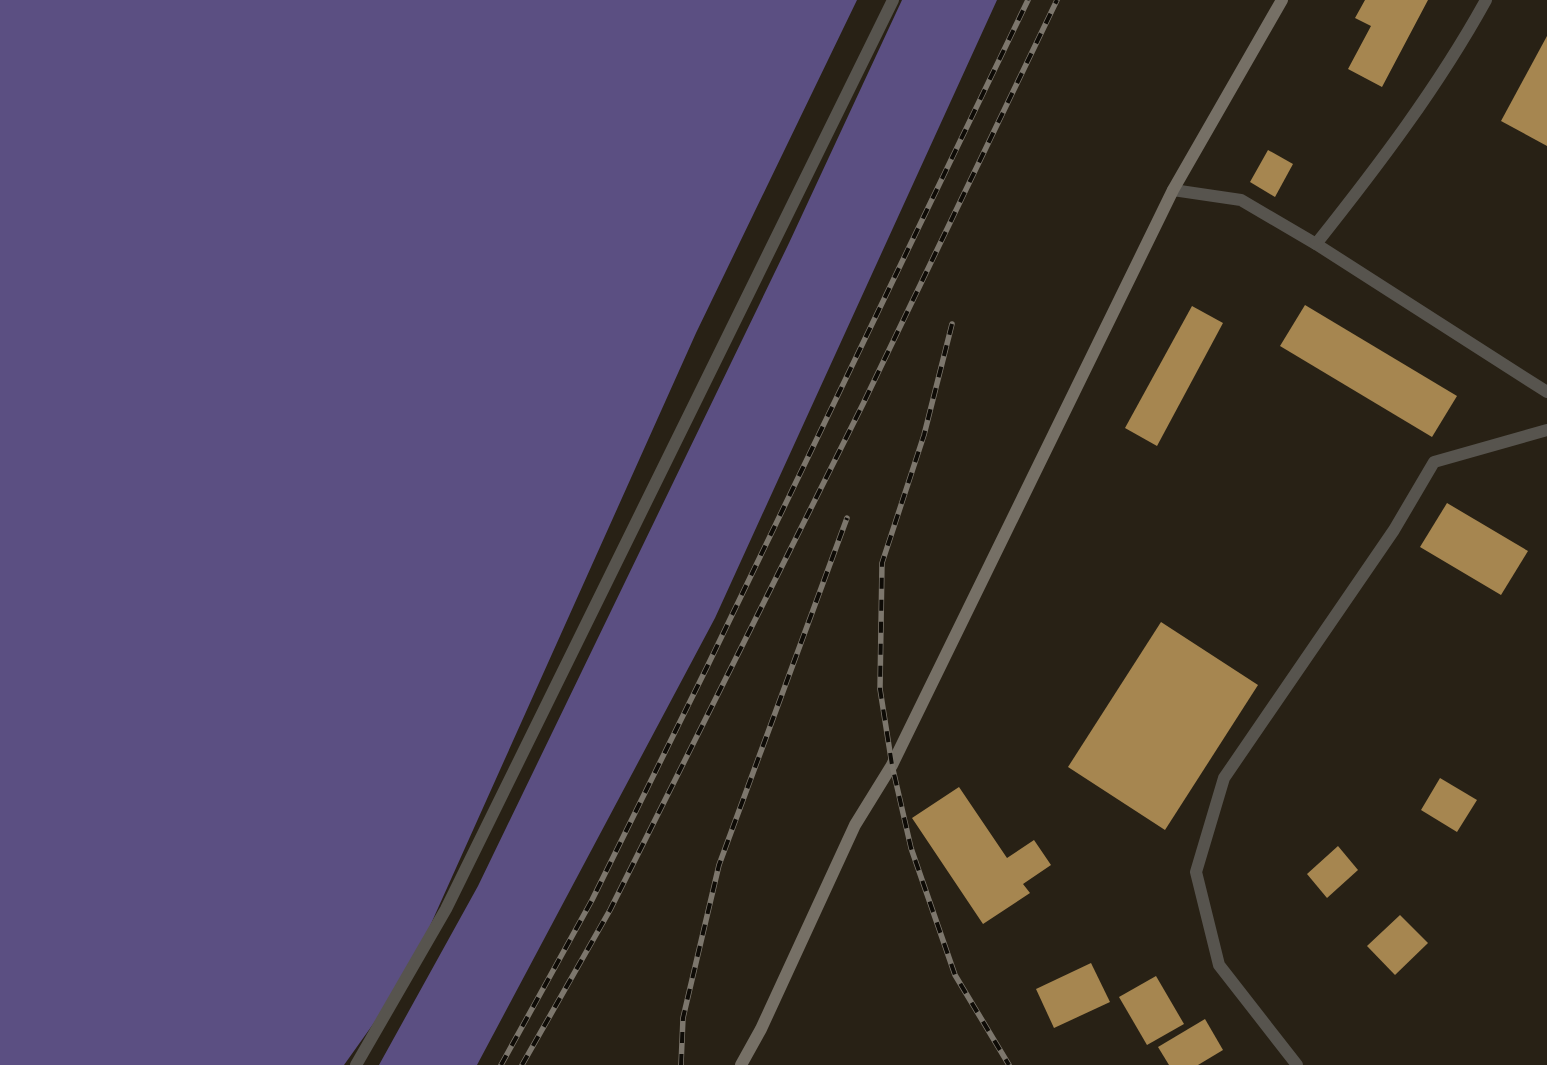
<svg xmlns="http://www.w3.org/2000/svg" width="1547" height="1065" viewBox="0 0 1547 1065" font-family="Commissioner,sans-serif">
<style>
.forest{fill:#5b4f82}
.building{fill:#a68650}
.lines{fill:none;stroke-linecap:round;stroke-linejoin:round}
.lane{stroke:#57544e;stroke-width:12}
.secondary{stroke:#767066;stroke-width:12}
.rail-casing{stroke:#7d776d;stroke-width:5.5}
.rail{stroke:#0e0b06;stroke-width:4;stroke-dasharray:11;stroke-linecap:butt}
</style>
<rect width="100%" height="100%" fill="#282115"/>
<!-- forest -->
<g class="forest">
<polygon points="0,0 857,0 696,333 408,975 344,1065 0,1065"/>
<polygon points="902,0 997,0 715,618 477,1065 379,1065 478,886 789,243"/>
</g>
<!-- building -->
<g class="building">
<polygon points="1365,0 1428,0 1382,87 1348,69 1371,26 1355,18"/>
<polygon points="1547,36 1547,146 1501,121"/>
<polygon points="1268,150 1293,164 1275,197 1250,182"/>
<polygon points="1305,305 1457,396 1432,437 1280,346"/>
<polygon points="1192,306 1223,323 1157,446 1125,428"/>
<polygon points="1447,503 1528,551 1501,595 1420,547"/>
<polygon points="1161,622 1258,685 1165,830 1068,767"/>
<polygon points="1440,778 1477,800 1457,832 1421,810"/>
<polygon points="959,787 1007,858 1034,840 1051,865 1023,884 1030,893 983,924 912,818"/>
<polygon points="1338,846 1358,870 1327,898 1307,874"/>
<polygon points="1400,915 1428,943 1395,975 1367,946"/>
<polygon points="1091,963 1110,1002 1054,1028 1036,989"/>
<polygon points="1156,976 1184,1024 1147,1045 1119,997"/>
<polygon points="1205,1019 1223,1050 1198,1065 1169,1065 1158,1047"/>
</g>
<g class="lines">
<!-- lane -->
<g class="lane">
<polyline points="1173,190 1241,200 1316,244 1547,392"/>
<path d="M1316,244C1378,166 1438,87 1486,0"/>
<polyline points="356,1065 446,909 893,0"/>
<polyline points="1297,1065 1219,965 1196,872 1224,778 1394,530 1434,462 1547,430"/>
</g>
<!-- secondary -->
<polyline class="secondary" points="741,1065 761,1029 855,825 892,765 1173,190 1282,0"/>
<!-- rail casing -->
<g class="rail-casing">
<g id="rail">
<polyline points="952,324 924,435 882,563 880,689 892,765 911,848 955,975 1009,1065"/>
<polyline points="501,1065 592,900 707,667 1028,0"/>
<polyline points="522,1065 610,910 863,404 1057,0"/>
<polyline points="681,1065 683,1018 719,865 847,518"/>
</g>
</g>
<!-- rail -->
<use href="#rail" class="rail"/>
</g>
</svg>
